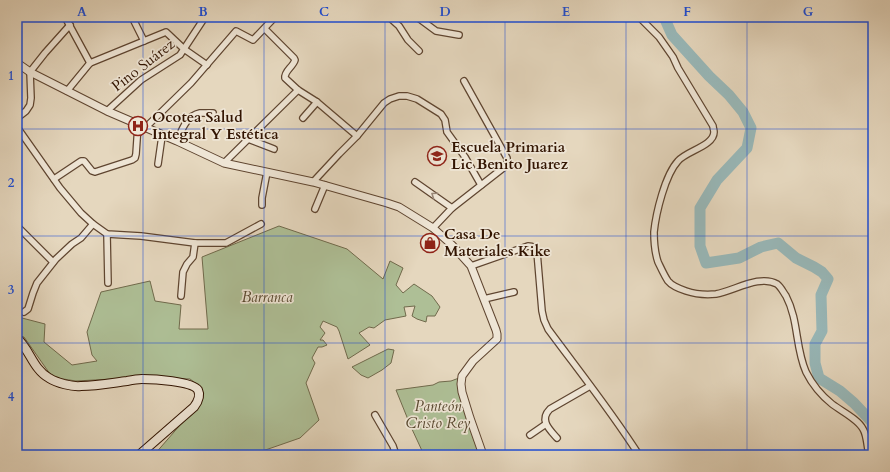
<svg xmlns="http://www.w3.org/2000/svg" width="890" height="472" viewBox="0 0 890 472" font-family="Cardo,serif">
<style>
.green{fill:#aebf96;stroke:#706a4c}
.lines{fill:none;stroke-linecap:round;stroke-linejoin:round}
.river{stroke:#98b8b9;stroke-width:11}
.minor-casing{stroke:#5f4530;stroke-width:8}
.tertiary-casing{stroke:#5f4530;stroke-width:9}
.secondary-casing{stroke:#321401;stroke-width:10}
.minor{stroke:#eee5d5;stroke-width:5.5}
.tertiary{stroke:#eee5d5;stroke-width:7}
.secondary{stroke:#eee5d5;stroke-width:8}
.oneway{stroke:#998776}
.grid{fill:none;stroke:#1d4ed8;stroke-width:1;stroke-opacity:0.55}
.labels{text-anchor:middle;stroke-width:3.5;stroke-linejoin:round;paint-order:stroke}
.street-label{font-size:15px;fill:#321401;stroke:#eee5d5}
.poi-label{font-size:15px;font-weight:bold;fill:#321401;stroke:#eee5d5;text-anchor:start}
.park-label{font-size:15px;font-style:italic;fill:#57472e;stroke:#eee5d5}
.neatline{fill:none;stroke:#1d4ed8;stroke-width:1.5}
.grid-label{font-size:13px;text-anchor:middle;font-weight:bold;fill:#1d4ed8}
</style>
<rect width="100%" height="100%" fill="#e5d7be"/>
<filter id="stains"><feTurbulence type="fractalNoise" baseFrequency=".005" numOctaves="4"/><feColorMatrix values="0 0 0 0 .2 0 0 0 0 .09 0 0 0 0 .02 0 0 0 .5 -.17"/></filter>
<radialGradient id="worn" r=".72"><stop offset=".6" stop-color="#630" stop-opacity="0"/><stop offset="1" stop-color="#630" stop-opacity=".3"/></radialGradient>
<!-- green -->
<g class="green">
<polygon points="279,226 347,249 383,279 390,261 403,268 396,285 403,293 414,284 432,296 440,307 435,316 427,316 426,322 417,319 412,316 415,306 404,307 406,316 385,320 374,328 369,327 359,333 370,345 348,359 339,331 337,327 323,321 320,327 325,333 320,340 323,340 327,345 322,347 318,347 312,358 315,363 306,383 319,420 300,438 251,455 154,455 201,401 203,394 198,385 190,379 148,377 76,381 57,378 50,374 24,337 17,335 17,321 22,318 45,324 44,342 72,365 97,361 92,355 87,332 101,292 150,281 155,301 181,305 179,329 208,329 202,257"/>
<polygon points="388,349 394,350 391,363 382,370 368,378 361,375 352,367"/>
<polygon points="459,378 482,455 424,455 411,427 396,390 433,385 439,382 451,381"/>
</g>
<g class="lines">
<!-- river -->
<polyline class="river" points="664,17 672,35 709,76 729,95 743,112 751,128 747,148 717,180 700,208 700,246 706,263 739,258 761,247 778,243 796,258 814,267 822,272 828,279 821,295 822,331 815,344 815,363 819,378 840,391 854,403 871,421 873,425"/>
<!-- minor casing -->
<g class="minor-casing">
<g id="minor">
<polyline points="65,17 90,63"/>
<polyline points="132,17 144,41"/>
<polyline points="389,17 399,26 408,40 419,51"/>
<polyline points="417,17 436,31 459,35"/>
<path d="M639,17L659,37L673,57L678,68L713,126C713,128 714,130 714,132C714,146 686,151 678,161C665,175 656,213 654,232C654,242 655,253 658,262C660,266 665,277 668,281C672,286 680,289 686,291C695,294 706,295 716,294C734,291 760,274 777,284C781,287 783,292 786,296C799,321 795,347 806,372C812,384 822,396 832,404C841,411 858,419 863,429C867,435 867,447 869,455"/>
<path d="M265,29L294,58L295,60C293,67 284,71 285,78L298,90L317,102L357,136"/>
<polyline points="67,91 90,63 166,32 184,49 207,65"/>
<polyline points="107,111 141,80 180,55 205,17"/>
<polyline points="17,118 26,111 30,105 31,98 30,72 45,53 70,25"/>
<polyline points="303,118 317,102"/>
<polyline points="17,127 60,188 81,213 93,224 107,234 141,236 195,243 226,243 261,224"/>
<polyline points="145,128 191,83 236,31 253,40 275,17"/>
<polyline points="248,139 274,149"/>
<path d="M177,141C182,130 186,116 200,113C204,113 209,113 213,113"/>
<polyline points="224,163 298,90"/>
<polyline points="158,164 162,136"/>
<polyline points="54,179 81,161 84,161 92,171 95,172 132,160 135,158 136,154 138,125"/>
<polyline points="313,182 339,154 357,136 384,103 390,99 399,96 407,96 417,99 441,114 445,120 447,132 465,157 481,185"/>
<polyline points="415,182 452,208"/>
<polyline points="262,205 262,198 267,172"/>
<polyline points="315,209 325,185"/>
<polyline points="17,226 53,262"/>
<polyline points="433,228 452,208 507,165 507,158 464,81"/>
<polyline points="107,234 108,283"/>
<path d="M471,266L528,246C533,246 535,247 537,252L542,311L544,320L548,329C579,371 611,411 639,455"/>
<polyline points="181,296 183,272 187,264 193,257 195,243"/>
<polyline points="484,299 514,292"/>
<polyline points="24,312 28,309 33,293 37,283 56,259 72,244 81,238 93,224"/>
<polyline points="375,415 393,446 396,455"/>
<polyline points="530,435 546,424"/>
<path d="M557,438C549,429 539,420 550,409L590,386"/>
</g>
</g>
<!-- tertiary casing -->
<g class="tertiary-casing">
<polyline id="tertiary" points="17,63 30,72 107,111 177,141 224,163 313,182 387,203 399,207 433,228 452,245 471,266 496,330 497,334 497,339 473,361 462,376 461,384 462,392 470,418 483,455"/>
</g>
<!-- secondary casing -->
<g class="secondary-casing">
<path id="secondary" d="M17,338C30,350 33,369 49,378C57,383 72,387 81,386C96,386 112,383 127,381C132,380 137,379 142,379C153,379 192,381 198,390C201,396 197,403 194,407L139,455"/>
</g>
<!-- minor -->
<use href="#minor" class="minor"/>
<!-- tertiary -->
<use href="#tertiary" class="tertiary"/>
<!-- secondary -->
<use href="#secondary" class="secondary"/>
</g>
<!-- one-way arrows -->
<defs><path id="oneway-chevron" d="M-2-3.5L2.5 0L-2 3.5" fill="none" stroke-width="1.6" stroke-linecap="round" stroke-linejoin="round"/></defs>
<use class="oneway" href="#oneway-chevron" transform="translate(434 195) rotate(-145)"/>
<!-- grid -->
<path class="grid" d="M143,17V455M264,17V455M385,17V455M505,17V455M626,17V455M747,17V455M17,129H873M17,236H873M17,343H873"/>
<!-- icons -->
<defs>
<g id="hospital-ring" transform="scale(1)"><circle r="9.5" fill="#eee5d5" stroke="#8f2418" stroke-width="1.5"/><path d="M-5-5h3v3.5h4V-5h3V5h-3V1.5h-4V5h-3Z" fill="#8f2418"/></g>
<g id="school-ring" transform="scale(1)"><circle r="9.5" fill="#eee5d5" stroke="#8f2418" stroke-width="1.5"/><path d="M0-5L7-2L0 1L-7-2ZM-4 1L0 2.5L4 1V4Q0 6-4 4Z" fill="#8f2418"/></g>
<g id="shop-ring" transform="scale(1)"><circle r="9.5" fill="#eee5d5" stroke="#8f2418" stroke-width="1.5"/><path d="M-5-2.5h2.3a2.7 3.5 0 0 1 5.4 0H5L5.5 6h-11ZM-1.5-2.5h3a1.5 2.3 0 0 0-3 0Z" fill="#8f2418"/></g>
</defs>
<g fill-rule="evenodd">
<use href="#hospital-ring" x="138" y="126"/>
<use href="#school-ring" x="437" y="156"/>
<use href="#shop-ring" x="430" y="243"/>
</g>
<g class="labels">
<!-- street labels -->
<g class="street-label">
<text transform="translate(143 65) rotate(-38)" y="5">Pino Suárez</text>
</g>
<!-- poi labels -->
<g class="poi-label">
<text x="152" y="122">Ocotea Salud<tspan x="152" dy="17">Integral Y Estética</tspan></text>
<text x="451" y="152">Escuela Primaria<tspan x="451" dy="17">Lic Benito Juarez</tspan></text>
<text x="444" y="239">Casa De<tspan x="444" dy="17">Materiales Kike</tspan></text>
</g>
<!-- park labels -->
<g class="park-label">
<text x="267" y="302">Barranca</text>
<text x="438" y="411">Panteón<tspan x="438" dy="17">Cristo Rey</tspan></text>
</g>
</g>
<!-- margin -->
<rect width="890" height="472" fill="none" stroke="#e5d7be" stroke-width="44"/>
<rect x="22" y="22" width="846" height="428" class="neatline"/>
<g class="grid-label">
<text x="82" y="16">A</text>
<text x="203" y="16">B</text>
<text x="324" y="16">C</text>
<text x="445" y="16">D</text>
<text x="566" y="16">E</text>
<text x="687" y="16">F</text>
<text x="808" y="16">G</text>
<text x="11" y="80">1</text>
<text x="11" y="187">2</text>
<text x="11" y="294">3</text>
<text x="11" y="401">4</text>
</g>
<rect width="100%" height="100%" filter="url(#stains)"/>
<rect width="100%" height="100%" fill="url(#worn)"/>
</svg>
